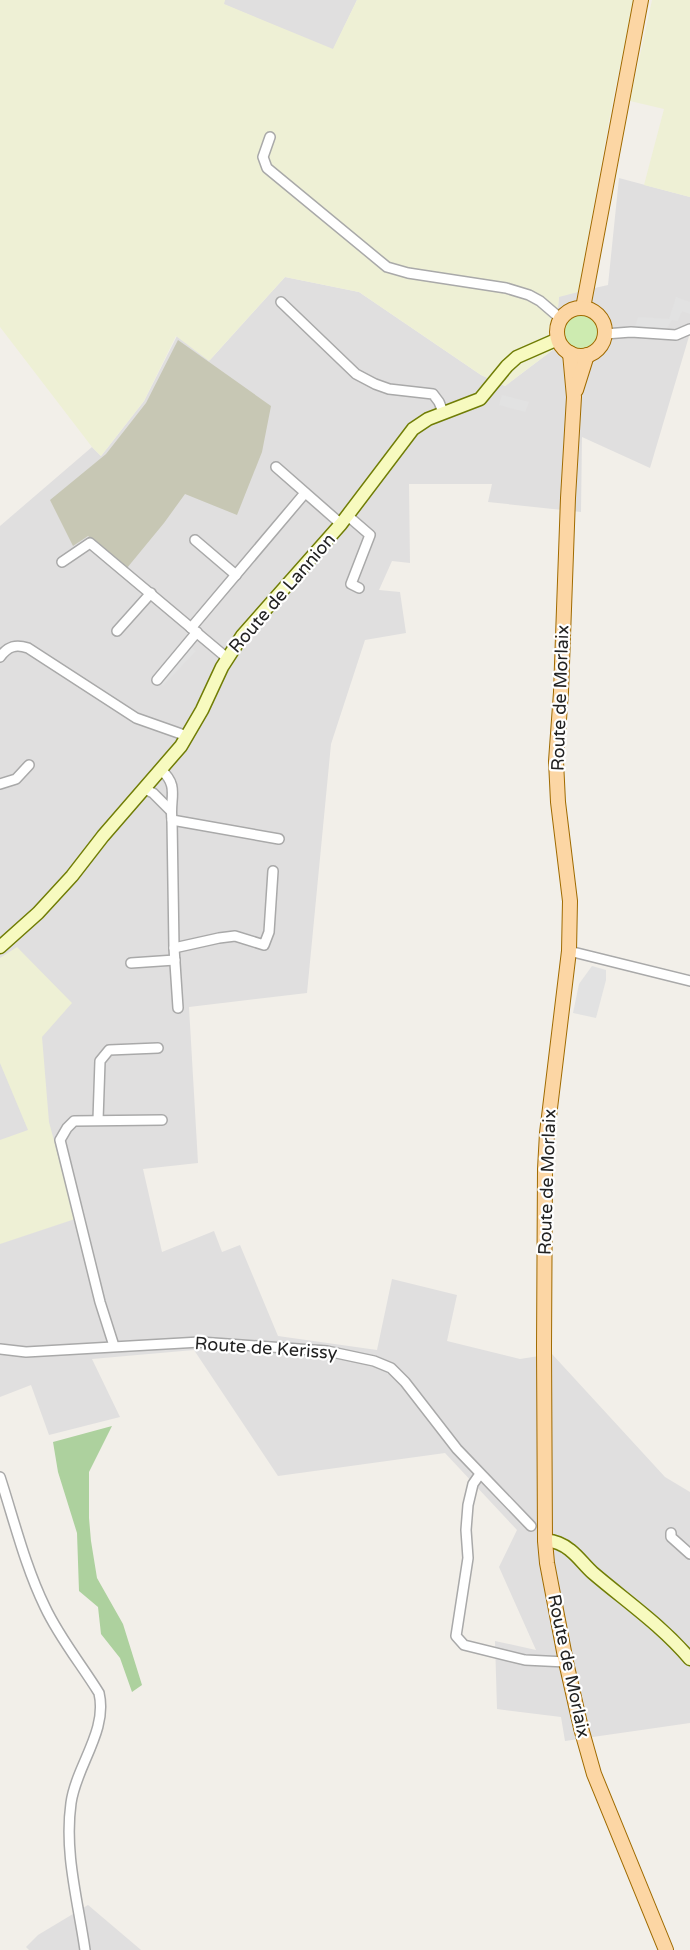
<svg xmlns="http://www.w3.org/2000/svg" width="690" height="1950" viewBox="0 0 690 1950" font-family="'Varela Round',sans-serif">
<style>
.residential{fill:#e0dfdf}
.construction{fill:#c7c7b4}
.farmland{fill:#eef0d5}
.grass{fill:#cdebb0}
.forest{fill:#add19e}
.parking{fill:#e2e2e2}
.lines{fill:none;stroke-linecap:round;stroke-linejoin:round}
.street-casing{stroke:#a9a9a9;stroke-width:12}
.secondary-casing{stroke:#707d05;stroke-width:15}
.primary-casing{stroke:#a06b00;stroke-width:16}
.street{stroke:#fff;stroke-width:9}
.secondary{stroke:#f7fabf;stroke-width:12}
.primary{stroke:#fcd6a4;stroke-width:14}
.labels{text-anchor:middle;stroke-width:4.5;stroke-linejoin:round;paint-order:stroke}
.street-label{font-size:18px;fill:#222;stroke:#fff}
</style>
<rect width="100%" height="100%" fill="#f2efe9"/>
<!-- residential -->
<g class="residential">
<polygon points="225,0 357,0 333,50 223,4"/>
<polygon points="619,178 690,197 690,333 650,468 582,437 581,512 488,502 492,484 409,484 410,563 392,561 379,590 400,592 406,633 365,640 331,744 307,993 189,1007 198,1163 143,1169 162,1252 214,1231 222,1252 240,1245 278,1336 377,1350 392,1279 457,1295 447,1341 520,1359 552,1354 665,1477 690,1492 690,1723 565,1741 561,1717 497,1709 495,1641 536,1650 499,1567 517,1530 445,1453 278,1476 194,1350 92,1359 120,1417 49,1435 31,1385 0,1397 0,526 92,447 101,456 144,401 177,336 210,360 285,277 359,292 481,375 505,386 554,349 559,296 608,285"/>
<polygon points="88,1905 141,1950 29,1950 26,1947 38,1935"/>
</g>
<!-- construction -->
<polygon class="construction" points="178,340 271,406 262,452 237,515 185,494 164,523 127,568 88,536 73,546 50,500 106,454 146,403"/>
<!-- farmland -->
<g class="farmland">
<polygon points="0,0 225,0 224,4 333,49 357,0 634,0 613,99 578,292 559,297 554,349 505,386 481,375 359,292 285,277 209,361 176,336 144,401 101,456 92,447 0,327"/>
<polygon points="652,0 690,0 690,197 644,185 664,109 630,101"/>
<polygon points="17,947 72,1003 42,1037 49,1122 75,1219 0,1244 0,1140 28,1130 0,1063 0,958"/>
</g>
<!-- grass -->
<circle class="grass" cx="582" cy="331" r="20"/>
<!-- forest -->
<polygon class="forest" points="112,1426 89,1472 89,1518 91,1541 97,1578 123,1624 142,1685 132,1692 120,1658 101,1634 98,1607 79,1591 77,1533 58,1472 53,1442"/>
<!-- parking -->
<g class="parking">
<polygon points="676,297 690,302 690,314 682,311 678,321 672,320 667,328 635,327 638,317 669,319"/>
<polygon points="502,395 529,402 525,412 499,405"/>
<polygon points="190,646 196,651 163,686 159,683"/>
<polygon points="592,966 606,970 606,980 596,1018 573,1013 579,984"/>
</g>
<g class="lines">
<!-- street casing -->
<g class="street-casing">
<g id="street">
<polyline points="270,137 263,157 267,168 387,267 408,273 506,288 529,295 540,301 561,319"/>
<polyline points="281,302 356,374 375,384 389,389 433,394 439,402 443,412"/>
<polyline points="605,334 631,332 676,335 690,329"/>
<polyline points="276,467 341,524"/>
<polyline points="348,516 370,535 351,584 359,588"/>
<polyline points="195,540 236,575"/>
<polyline points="62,562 90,543 227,658"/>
<polyline points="191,628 305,493"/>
<polyline points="117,631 151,593"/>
<path d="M0,657C8,646 16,644 28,648L136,718L187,736"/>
<polyline points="157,680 197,632"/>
<path d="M161,770C180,786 169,799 172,820L174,948L178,1008"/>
<polyline points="0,784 16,779 29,765"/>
<polyline points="144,789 153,793 170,810"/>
<polyline points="172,820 279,839"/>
<polyline points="174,948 219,938 235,936 264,945 269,932 273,871"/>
<polyline points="569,951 690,981"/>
<polyline points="131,963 175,960"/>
<polyline points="98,1120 100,1061 109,1050 158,1048"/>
<polyline points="114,1346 100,1302 60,1140 67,1128 74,1121 162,1120"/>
<polyline points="0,1349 26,1352 200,1342 327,1351 374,1361 391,1368 405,1382 457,1449 531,1526"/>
<polyline points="480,1474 473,1484 468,1505 466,1530 468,1558 456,1636 464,1645 525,1660 566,1662"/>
<path d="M0,1477C14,1520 25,1566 45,1607C59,1637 81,1664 99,1693C108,1731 76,1766 71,1803C64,1853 78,1901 85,1950"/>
<polyline points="671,1533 671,1537 690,1554"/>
</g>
</g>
<!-- secondary casing -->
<g class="secondary-casing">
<g id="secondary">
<polyline points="0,947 38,913 72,876 103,836 181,746 202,710 222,667 242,636 341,524 413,429 428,419 480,399 507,366 517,357 558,339"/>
<path d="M545,1541C554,1540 564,1545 570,1550C579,1557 585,1566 593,1573C627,1602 661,1625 690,1659"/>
</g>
</g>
<!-- primary casing -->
<g class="primary-casing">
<g id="primary">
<polyline points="583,308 641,0"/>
<circle cx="581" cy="332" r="24"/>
<polyline points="570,353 574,397 568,498 561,692 556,761 558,802 570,901 569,951 547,1133 545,1169 544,1347 545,1541 547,1563 566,1662 581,1728 594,1774 666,1950"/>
<polyline points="576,390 587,355"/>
</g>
</g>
<!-- street -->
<use href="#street" class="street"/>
<!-- secondary -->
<use href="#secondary" class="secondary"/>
<!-- primary -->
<use href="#primary" class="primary"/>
</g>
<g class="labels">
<!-- street labels -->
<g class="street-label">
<text transform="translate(282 593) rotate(-49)" y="6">Route de Lannion</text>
<text transform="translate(560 698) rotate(-88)" y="6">Route de Morlaix</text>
<text transform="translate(547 1182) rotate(-88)" y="6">Route de Morlaix</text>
<text transform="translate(266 1348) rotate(4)" y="6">Route de Kerissy</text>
<text transform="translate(569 1666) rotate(78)" y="6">Route de Morlaix</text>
</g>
</g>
</svg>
